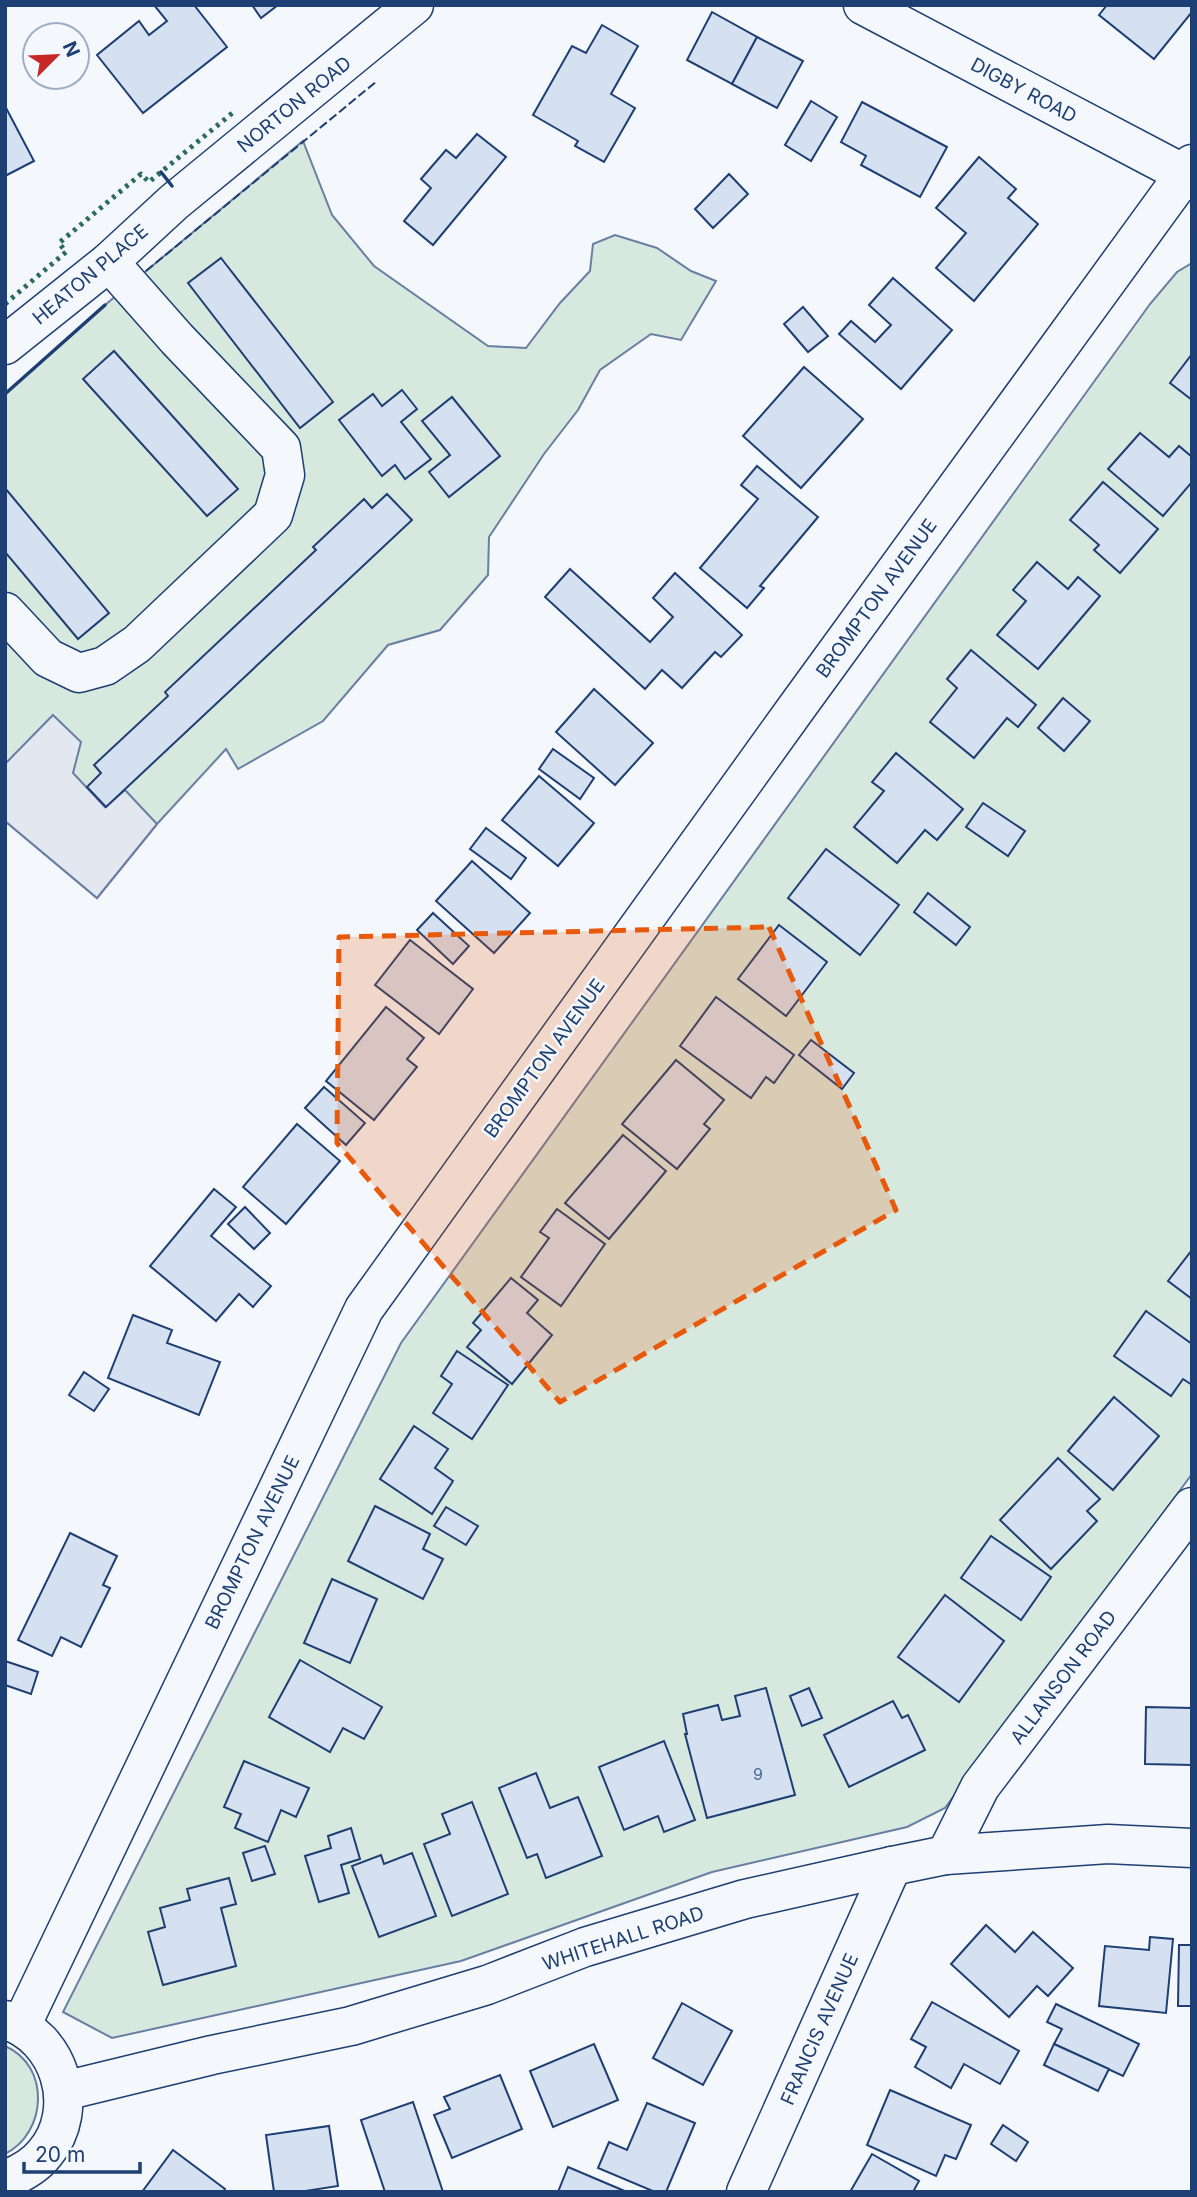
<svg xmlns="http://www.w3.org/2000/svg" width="1197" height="2197" viewBox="0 0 1197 2197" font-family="Inter,sans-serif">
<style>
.green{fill:#d7e8df;stroke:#687fa3;stroke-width:2}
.parking{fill:#e3e8f0;stroke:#687fa3;stroke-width:2}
.building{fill:#d5e0f0;stroke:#1d3f73;stroke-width:2}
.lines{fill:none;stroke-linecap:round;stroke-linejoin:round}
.minor-casing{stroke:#1d3f73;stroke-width:41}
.major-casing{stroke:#1d3f73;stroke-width:41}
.minor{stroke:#f4f7fb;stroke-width:38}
.major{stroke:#f4f7fb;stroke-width:38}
.hedge{stroke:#2c6c60;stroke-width:5;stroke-dasharray:3.5 5;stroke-linecap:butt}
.fence{stroke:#1d3f73;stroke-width:2;stroke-dasharray:9 3.5;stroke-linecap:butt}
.wall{stroke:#1d3f73;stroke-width:3.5}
.marked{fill:#e8590c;fill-opacity:0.2;stroke:#e8590c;stroke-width:5;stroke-dasharray:14 9;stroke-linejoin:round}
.labels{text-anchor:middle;stroke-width:5;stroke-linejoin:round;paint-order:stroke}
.number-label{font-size:16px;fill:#4b6792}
.street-label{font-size:19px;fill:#1d3f73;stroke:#f4f7fb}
</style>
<rect width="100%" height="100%" fill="#f4f7fb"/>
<!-- green -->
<g class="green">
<polygon points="303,141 332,215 374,266 488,346 526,348 560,303 590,271 593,244 615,235 657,248 691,271 716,281 681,340 651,334 600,370 578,410 544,454 489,537 488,575 440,630 388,645 323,721 238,769 226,749 157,824 97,898 5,821 5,394 105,305"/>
<polygon points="1192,263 1192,1474 945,1808 907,1827 712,1872 461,1961 112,2038 63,2012 401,1343 1150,304 1177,272"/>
<path d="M5,2046C51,2066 47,2133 5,2154Z"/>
</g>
<!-- parking -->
<polygon class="parking" points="53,715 81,742 73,773 105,807 125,790 157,824 97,898 5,821 5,764"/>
<!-- building -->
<g class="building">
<polygon points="154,5 194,5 227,47 143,113 97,55 139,21 149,35 167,21"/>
<polygon points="252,5 278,5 261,18"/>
<polygon points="1107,5 1192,5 1192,12 1154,59 1099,15"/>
<polygon points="712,12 757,37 732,84 687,60"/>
<polygon points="602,25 638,46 611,94 635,108 604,162 575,146 578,141 533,115 572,46 586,53"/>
<polygon points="757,37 803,61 777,108 732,84"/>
<polygon points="811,101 837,117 811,161 785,145"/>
<polygon points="862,102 947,147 920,197 861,165 866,156 841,142"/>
<polygon points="5,106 34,161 5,176"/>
<polygon points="477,134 506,157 433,245 404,221 431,188 421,179 446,150 456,158"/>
<polygon points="979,157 1016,189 1008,198 1038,224 974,301 936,268 966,233 936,208"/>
<polygon points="729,174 748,194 713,228 695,209"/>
<polygon points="221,258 333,402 300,428 188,283"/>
<polygon points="893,278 952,330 901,389 839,334 851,321 875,342 891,325 869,305"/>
<polygon points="803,307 828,336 808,352 784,324"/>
<polygon points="114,351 238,489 207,516 83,379"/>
<polygon points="1192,354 1192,400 1170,383"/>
<polygon points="804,367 863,419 801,488 743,436"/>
<polygon points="402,390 417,409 401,422 431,459 405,479 395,465 382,476 339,420 373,394 382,406"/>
<polygon points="452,397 500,456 449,497 429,472 450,455 422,421"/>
<polygon points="1140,433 1169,457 1179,446 1192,457 1192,482 1163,516 1108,469"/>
<polygon points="757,466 818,517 760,586 764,588 747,608 700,568 758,499 741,485"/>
<polygon points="1103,482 1158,529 1120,573 1094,550 1099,545 1070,520"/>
<polygon points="5,488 109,613 78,639 5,552"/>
<polygon points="387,494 412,520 106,807 87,787 101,773 94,765 168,696 165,692 316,550 313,547 364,499 372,508"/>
<polygon points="1037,562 1068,589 1078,577 1100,596 1038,669 997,635 1026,601 1013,590"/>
<polygon points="570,569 650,642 673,617 653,598 675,573 742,635 721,657 715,652 682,688 662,670 645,689 545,597"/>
<polygon points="971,650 1036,705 1018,727 1007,718 974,758 930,722 957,688 947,679"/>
<polygon points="594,689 653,743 615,785 556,732"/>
<polygon points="1063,698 1090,721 1064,751 1038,728"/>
<polygon points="553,749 594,778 580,799 539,769"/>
<polygon points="896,753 963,809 937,840 925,830 897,863 854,827 884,791 872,782"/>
<polygon points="539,776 594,823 558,866 502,820"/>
<polygon points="983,803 1025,831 1008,856 966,827"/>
<polygon points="486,828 526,858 511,879 470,849"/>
<polygon points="826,849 899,905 860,955 788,898"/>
<polygon points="472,861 530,913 494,953 436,901"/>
<polygon points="928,893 970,927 956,945 914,912"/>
<polygon points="433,913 469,946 453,964 417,930"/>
<polygon points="779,925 827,962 786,1016 738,979"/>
<polygon points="410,940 473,989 439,1034 375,985"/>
<polygon points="716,997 794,1055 774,1083 766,1077 751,1098 680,1046"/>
<polygon points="386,1007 424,1038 407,1059 417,1067 374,1120 326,1081"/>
<polygon points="811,1040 854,1073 842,1089 799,1055"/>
<polygon points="676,1060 724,1100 704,1124 710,1129 677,1169 622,1124"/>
<polygon points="324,1087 365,1123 346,1145 305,1108"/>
<polygon points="297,1124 340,1161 286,1224 243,1187"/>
<polygon points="623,1135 666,1171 609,1239 565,1203"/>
<polygon points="214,1189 236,1207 211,1236 271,1286 253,1307 239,1294 216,1321 150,1266"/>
<polygon points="245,1207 270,1233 254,1249 228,1224"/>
<polygon points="557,1209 605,1244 561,1306 521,1277 549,1238 540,1232"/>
<polygon points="1192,1250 1192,1299 1168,1281"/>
<polygon points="511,1278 538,1300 527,1313 552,1335 512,1384 467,1347 481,1330 473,1323"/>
<polygon points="1146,1311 1192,1344 1192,1385 1183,1379 1171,1396 1114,1356"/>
<polygon points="133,1315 172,1330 167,1343 220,1362 199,1415 108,1378"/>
<polygon points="457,1351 508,1385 472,1439 433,1413 452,1384 441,1376"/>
<polygon points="84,1372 109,1389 94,1411 69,1395"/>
<polygon points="1114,1397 1159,1436 1113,1490 1068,1451"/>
<polygon points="414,1426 448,1449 435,1468 453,1481 432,1514 380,1479"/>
<polygon points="1058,1458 1100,1499 1087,1511 1097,1521 1051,1569 1000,1520"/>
<polygon points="375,1506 430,1534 423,1549 443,1559 423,1599 348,1561"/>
<polygon points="446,1507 478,1526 466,1545 434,1526"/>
<polygon points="70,1533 117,1556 103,1585 110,1588 81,1647 61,1637 52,1656 18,1640"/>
<polygon points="991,1536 1051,1577 1021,1620 961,1578"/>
<polygon points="332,1579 377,1599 350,1663 304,1643"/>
<polygon points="945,1595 1004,1641 959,1702 898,1657"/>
<polygon points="300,1660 382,1707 364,1739 343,1728 330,1752 269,1717"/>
<polygon points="5,1661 38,1672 31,1694 5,1685"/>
<polygon points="766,1688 795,1795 707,1818 685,1734 687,1734 683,1714 718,1705 722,1720 740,1716 735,1696"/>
<polygon points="809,1688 822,1718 802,1726 790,1696"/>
<polygon points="893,1701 902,1718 908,1715 925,1750 849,1787 824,1735"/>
<polygon points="1146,1707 1192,1708 1192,1765 1145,1764"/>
<polygon points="664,1741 695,1820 664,1832 658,1816 624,1830 599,1767"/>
<polygon points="244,1761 309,1788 296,1817 281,1810 268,1842 235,1828 241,1814 224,1807"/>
<polygon points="536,1773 550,1808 578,1797 602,1856 546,1878 537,1854 527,1858 499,1788"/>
<polygon points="472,1802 508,1894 452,1916 424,1844 450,1834 442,1814"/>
<polygon points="351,1828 360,1859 341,1865 349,1893 319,1902 305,1856 331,1848 328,1836"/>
<polygon points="265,1846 275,1874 252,1881 243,1853"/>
<polygon points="412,1853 436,1916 379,1937 352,1866 381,1855 384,1864"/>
<polygon points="229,1878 236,1904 221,1908 236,1966 163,1985 148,1932 165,1927 160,1908 190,1900 187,1889"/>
<polygon points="986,1925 1015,1952 1033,1932 1073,1968 1048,1996 1037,1986 1009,2017 951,1964"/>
<polygon points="1150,1937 1173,1939 1166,2013 1099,2006 1105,1946 1149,1950"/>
<polygon points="1179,1945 1192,1945 1192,2006 1178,2006"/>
<polygon points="932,2002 1019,2051 1000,2084 964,2064 951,2088 915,2067 926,2047 911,2039"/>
<polygon points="682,2003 732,2031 703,2085 653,2058"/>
<polygon points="1056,2004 1139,2044 1123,2076 1054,2044 1062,2029 1047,2022"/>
<polygon points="594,2044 618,2100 553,2127 530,2071"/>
<polygon points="1054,2044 1109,2069 1098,2091 1044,2065"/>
<polygon points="500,2075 522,2129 452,2158 434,2115 450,2109 444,2097"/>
<polygon points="890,2090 971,2125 956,2159 945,2155 936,2176 867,2145"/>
<polygon points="413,2102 443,2192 385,2192 361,2120"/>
<polygon points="647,2103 695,2123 666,2192 655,2192 598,2168 609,2142 627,2150"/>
<polygon points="1003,2125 1028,2142 1016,2161 991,2144"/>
<polygon points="329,2126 338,2186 299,2192 274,2192 266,2135"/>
<polygon points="173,2150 225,2189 223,2192 142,2192"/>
<polygon points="872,2154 919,2181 913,2192 850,2192"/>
<polygon points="568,2167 627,2192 558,2192"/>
</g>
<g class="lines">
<!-- minor casing -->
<g class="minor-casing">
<g id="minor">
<polyline points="863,5 1184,174 1192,181"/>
<polyline points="5,345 109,262 174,202 414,5"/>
<polyline points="5,612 48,658 79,673 105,666 137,644 273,515 285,475 281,448 177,339 109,262"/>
<polyline points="946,1855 980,1787 1192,1507"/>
<polyline points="64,2091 212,2055 351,2026 487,1985 585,1947 745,1899 892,1866 946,1855 1108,1844 1192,1848"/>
<polyline points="746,2192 892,1866"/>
</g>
</g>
<!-- major casing -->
<g class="major-casing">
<g id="major">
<path d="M5,2020C60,2036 82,2109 45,2153C35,2166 20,2174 5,2180"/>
<polyline points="21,2026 364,1309 797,707 1192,164"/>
</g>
</g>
<!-- minor -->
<use href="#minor" class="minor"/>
<!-- major -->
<use href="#major" class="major"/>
<!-- hedge -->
<polyline class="hedge" points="5,304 66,252 59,243 141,174 149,182 236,110"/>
<!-- fence -->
<polyline class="fence" points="146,271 377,81"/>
<!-- wall -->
<g class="wall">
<polyline points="161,172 172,186"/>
<polyline points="5,394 105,305"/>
</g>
</g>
<!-- marked area -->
<path class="marked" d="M769,927L896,1210L560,1402L337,1143L339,937Z"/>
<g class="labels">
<!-- number labels -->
<g class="number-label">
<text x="758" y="1780">9</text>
</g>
<!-- street labels -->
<g class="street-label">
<text transform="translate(1024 90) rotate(28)" y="7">DIGBY ROAD</text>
<text transform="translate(294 104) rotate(-39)" y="7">NORTON ROAD</text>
<text transform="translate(90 274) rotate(-40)" y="7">HEATON PLACE</text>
<text transform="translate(876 598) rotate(-54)" y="7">BROMPTON AVENUE</text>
<text transform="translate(544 1058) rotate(-54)" y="7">BROMPTON AVENUE</text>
<text transform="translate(252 1542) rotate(-64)" y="7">BROMPTON AVENUE</text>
<text transform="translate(1063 1677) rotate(-53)" y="7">ALLANSON ROAD</text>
<text transform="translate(623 1938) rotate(-18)" y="7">WHITEHALL ROAD</text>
<text transform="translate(819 2029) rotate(-66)" y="7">FRANCIS AVENUE</text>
</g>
</g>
<!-- border -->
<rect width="1197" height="2197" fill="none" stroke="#1d3f73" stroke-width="14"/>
<!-- north arrow -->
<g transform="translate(56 56) rotate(66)"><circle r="33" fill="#f4f7fb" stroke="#9eadc5" stroke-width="2"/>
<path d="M0-5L12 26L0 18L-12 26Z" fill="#c62828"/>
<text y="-10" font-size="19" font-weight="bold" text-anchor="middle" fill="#1d3f73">N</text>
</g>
<!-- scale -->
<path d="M24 2162v10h116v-10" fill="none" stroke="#1d3f73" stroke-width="3.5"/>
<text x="35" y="2162" font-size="21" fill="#1d3f73" stroke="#f4f7fb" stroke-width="5" paint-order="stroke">20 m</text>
</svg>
